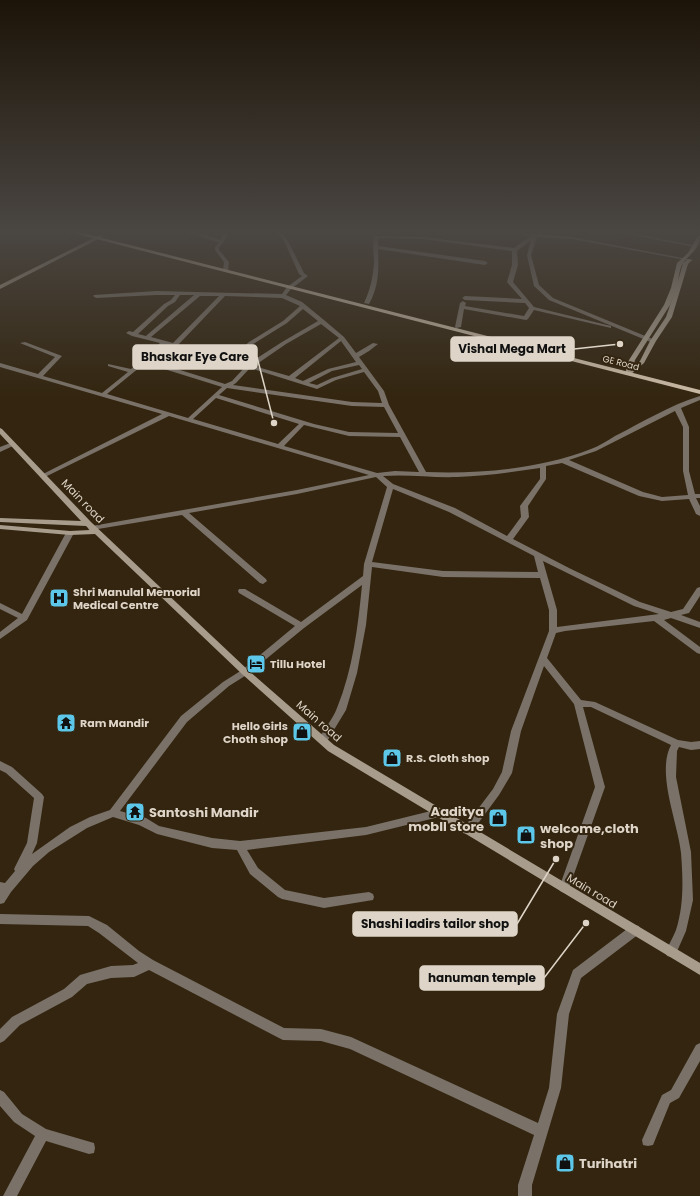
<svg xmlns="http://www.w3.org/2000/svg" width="700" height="1196" viewBox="0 0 700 1196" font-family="Poppins,sans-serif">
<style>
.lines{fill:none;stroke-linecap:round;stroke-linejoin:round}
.street{fill:#7a7268;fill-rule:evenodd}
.secondary{fill:#a89d8c;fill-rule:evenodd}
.primary{fill:#ccbda7;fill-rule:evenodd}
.labels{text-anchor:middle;stroke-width:4;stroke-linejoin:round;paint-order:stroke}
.far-street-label{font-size:9px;fill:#ded5c8;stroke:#33250f}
.street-label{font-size:11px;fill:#ded5c8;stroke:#33250f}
.poi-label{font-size:11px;font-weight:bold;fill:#ded5c8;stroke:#33250f;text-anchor:start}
.near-poi-label{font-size:13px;font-weight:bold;fill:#ded5c8;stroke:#33250f;text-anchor:start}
.leader{fill:none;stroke:#ded5c8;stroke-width:1.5}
.callout-dot{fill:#ded5c8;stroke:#33250f;stroke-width:1.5}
.callout{fill:#ded5c8;stroke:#ded5c8;stroke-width:1.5}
.callout-label{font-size:12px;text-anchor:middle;font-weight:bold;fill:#111}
</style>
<rect width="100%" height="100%" fill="#33250f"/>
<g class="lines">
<!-- street -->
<g class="street">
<path d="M189,232H196L221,240V238L225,232H230C226,238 224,242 219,247V250L229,262L228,272L223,271L224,262L215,250V247L219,243Z"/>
<path d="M277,232H281L288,241L304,273L308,276L291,289L286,295L302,302L324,320L344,337L356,353L373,343L378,344L369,351L359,357L384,391L389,405L426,472C482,474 539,469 591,449C599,446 607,441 615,436C643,422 670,405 700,396V400L681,408L689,427V471L695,494H700V498H696L700,506V516L696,514L689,499L662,501L639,496L562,463L546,466V479L528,506L529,517L513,539L569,568L640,602L671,612L683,609L697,588L700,587V596L689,613L681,615L700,622V628L671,618L664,620L700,647V654L697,653L654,621L565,631L556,633L547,658L581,700L595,702L678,740L691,742L700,741V749L691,750L679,747L677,751L676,777L691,852L693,900L686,931L675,956L671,957L667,956L665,952C669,945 673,937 676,930C684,905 683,879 681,853C678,823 656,773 671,745L591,707H583L605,787L569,888L568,891L564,893L560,891L559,888L595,787L574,704L544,666L521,731L512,773L499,795L471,833L467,834L463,833L462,830L493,789L502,772L511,731L549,631V610L540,578L443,577L372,567L366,625L357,673L346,710L326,743L323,744L320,743L318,740C324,729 333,719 337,708C353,669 358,626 362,585L304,628L248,674L229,686L187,722L120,811L146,818L159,826L212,838L240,841L366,827L439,809L443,810L444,813L443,816L439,817L366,835L247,850L258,868L285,890L324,898L369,892L373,894L374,897L373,900L324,908L282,899L278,897L250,874L237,850L212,848L157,834L139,825L113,817L87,828L49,852L33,866L11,892L4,903L0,904V882L5,883L15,871L14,869L27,843L34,798L6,773L0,770V761L12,767L42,794L44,797L37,843L32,854L70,827L90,817L110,810L181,716L223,682L242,670L295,626L239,593L238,591L239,589H245L301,622L363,576L364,564L387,487L376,477L297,494L189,513L266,579L267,581L263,584L260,583L182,515L92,530H89L88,528L89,526H92L297,490L369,475L169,416L45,477H41L40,476L41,475L162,414L0,367V363L38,374L55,357L20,343L25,342L62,356L43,376L102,393L128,372L108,366V364L131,369L160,343L132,336L126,333L129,331L133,332L164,304L171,300L175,295H156L96,298L93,296L94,295L156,291L282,294L287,287L302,276L299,274L284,241ZM180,295H194L147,335L146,336L138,334L168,306L175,302ZM200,296H219L173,343L151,337ZM225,296L282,298L300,306L283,321L249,342L230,359L178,345ZM303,309L318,321L282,342L248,364L235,361L253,344L287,323ZM321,324L339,338L289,376L254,366L286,344ZM341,341L356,362L328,369L303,381L295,378ZM165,345L172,347L245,367L232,381L225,384L148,360ZM145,363L222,387L188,418L107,394ZM359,365L362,369L332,378L317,385L309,383L332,371ZM250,368L317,389L336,380L364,372L378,391L382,403L352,402L233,385L236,383ZM227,388L352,406L384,407L398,433L349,432L314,424L219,395ZM216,398L299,424L278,444L193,419ZM675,411L683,427V471L688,495L662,497L643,492L569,460L596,451ZM304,425L349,436L400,437L419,472L395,471L377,473L284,446ZM540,468V479L520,506L521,517L507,536L455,508L393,484L383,476C408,474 432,478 457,477C485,476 512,472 540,468ZM393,489L449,512L534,556L538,572L443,571L372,562ZM543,561L634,606L659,614L557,627V610Z"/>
<polygon points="616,232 626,232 697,246 695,247"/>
<path d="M522,233L572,237L693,260L691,261L572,239L537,237L531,255L539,285L553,298L655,340V342L653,343L549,300L534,286L527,255L531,240L517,251L518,265L513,282L534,307L611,326V328L534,310L528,319L526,320L464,309L461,327L456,328L455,327L460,303L463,301L466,303L465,306L524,316L529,308L525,303L465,300L462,298L465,296L522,299L507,282L512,265V251L423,239L378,238V246L485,261L488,263L485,265L378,249C379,269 379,286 369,304L364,303C370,290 373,278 374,263C374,254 372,245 374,236L423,237L514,248L531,236L522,235Z"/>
<polygon points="13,442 16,444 15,445 0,452 0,447"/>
<polygon points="67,531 73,531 74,533 27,620 0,639 0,632 18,618 0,609 0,603 22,614"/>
<polygon points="0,914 89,916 107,925 139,951 153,960 284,1028 321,1029 351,1037 538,1123 549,1088 557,1014 573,970 631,926 635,925 639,926 640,930 639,934 581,978 569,1014 561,1088 532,1185 532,1196 518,1196 518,1185 534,1135 350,1049 321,1041 283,1040 279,1038 149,970 134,977 111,978 87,984 72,997 20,1025 4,1041 0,1043 0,1029 12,1017 64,989 80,975 111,966 133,965 138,963 99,933 88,926 0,924"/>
<polygon points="700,1043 700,1061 679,1098 670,1103 653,1145 648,1146 643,1145 642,1140 662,1095 671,1090 696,1045"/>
<polygon points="0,1090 4,1092 22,1114 46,1129 94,1143 95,1148 94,1153 89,1154 46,1141 17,1196 3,1196 35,1136 14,1122 0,1106"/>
</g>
<!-- secondary -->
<g class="secondary">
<polygon points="100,235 104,236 0,289 0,285"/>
<path d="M698,236H700C700,248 690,254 683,263C680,267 679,276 678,281L683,263L688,259L692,260L688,264L672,317L656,341L644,363L630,375H626L625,374L629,360L664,305L671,288L677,263L688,253ZM675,291L666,317L650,341L640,361L633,367L635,360L670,305Z"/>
<polygon points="0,428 2,429 91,522 248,670 334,745 700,963 700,975 328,751 242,674 95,534 70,535 0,529 0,525 70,531 90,530 86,526 0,522 0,518 81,521 0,434"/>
</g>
<!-- primary -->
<polygon class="primary" points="69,232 79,232 700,390 700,394"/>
</g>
<!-- sky -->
<linearGradient id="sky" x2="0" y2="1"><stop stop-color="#1c1408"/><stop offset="0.58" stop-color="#4a4642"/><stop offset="1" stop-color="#4a4642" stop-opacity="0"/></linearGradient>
<rect width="700" height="399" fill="url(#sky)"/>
<!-- icons -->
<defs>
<g id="hospital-square" transform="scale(1)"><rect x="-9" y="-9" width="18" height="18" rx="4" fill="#5cc7e8" stroke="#33250f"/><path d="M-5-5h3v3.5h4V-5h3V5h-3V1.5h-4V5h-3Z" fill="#111"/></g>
<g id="hotel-square" transform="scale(1)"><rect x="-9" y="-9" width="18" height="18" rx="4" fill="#5cc7e8" stroke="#33250f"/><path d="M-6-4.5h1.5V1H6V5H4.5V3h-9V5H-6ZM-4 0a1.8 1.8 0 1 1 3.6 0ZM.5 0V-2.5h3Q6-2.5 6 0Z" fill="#111"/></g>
<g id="temple-square" transform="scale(1)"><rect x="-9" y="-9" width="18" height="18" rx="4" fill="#5cc7e8" stroke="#33250f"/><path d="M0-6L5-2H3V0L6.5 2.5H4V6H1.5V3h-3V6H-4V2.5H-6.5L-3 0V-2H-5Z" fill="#111"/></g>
<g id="shop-square" transform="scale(1)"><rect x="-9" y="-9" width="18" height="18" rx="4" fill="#5cc7e8" stroke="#33250f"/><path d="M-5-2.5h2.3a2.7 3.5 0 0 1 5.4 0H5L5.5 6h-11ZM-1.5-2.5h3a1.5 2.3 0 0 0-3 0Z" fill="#111"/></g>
</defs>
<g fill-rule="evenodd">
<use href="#hospital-square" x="59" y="598"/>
<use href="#hotel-square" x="256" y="664"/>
<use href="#temple-square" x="66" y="723"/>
<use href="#shop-square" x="302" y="732"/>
<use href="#shop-square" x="392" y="758"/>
<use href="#temple-square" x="135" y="812"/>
<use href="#shop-square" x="498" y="818"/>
<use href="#shop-square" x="526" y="835"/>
<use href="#shop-square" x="565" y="1163"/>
</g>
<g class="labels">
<!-- far-street labels -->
<g class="far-street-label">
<text transform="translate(621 363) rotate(14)" y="3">GE Road</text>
</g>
<!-- street labels -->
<g class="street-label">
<text transform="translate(83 501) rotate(46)" y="4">Main road</text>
<text transform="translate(319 721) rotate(41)" y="4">Main road</text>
<text transform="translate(592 891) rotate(31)" y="4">Main road</text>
</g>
<!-- poi labels -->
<g class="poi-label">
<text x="73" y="596">Shri Manulal Memorial<tspan x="73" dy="13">Medical Centre</tspan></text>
<text x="270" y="668">Tillu Hotel</text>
<text x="80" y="727">Ram Mandir</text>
<text x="288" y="730" text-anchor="end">Hello Girls<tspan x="288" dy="13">Choth shop</tspan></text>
<text x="406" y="762">R.S. Cloth shop</text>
</g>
<!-- near-poi labels -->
<g class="near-poi-label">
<text x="484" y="816" text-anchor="end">Aaditya<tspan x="484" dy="15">mobIl store</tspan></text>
<text x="149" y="817">Santoshi Mandir</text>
<text x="540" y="833">welcome,cloth<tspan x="540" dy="15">shop</tspan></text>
<text x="579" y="1168">Turihatri</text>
</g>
</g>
<!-- callouts -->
<path class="leader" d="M620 344L574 349M274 423L257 357M556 859L517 924M586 923L544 978"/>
<g class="callout-dot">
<circle cx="620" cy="344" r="4"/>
<circle cx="274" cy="423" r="4"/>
<circle cx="556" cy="859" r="4"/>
<circle cx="586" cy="923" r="4"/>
</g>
<g class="callout">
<rect x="451" y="337" width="123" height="24" rx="4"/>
<rect x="133" y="345" width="124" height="24" rx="4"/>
<rect x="353" y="912" width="164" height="24" rx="4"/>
<rect x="420" y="966" width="124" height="24" rx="4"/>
</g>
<g class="callout-label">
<text x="512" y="353">Vishal Mega Mart</text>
<text x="195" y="361">Bhaskar Eye Care</text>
<text x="435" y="928">Shashi ladirs tailor shop</text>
<text x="482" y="982">hanuman temple</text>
</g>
</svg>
